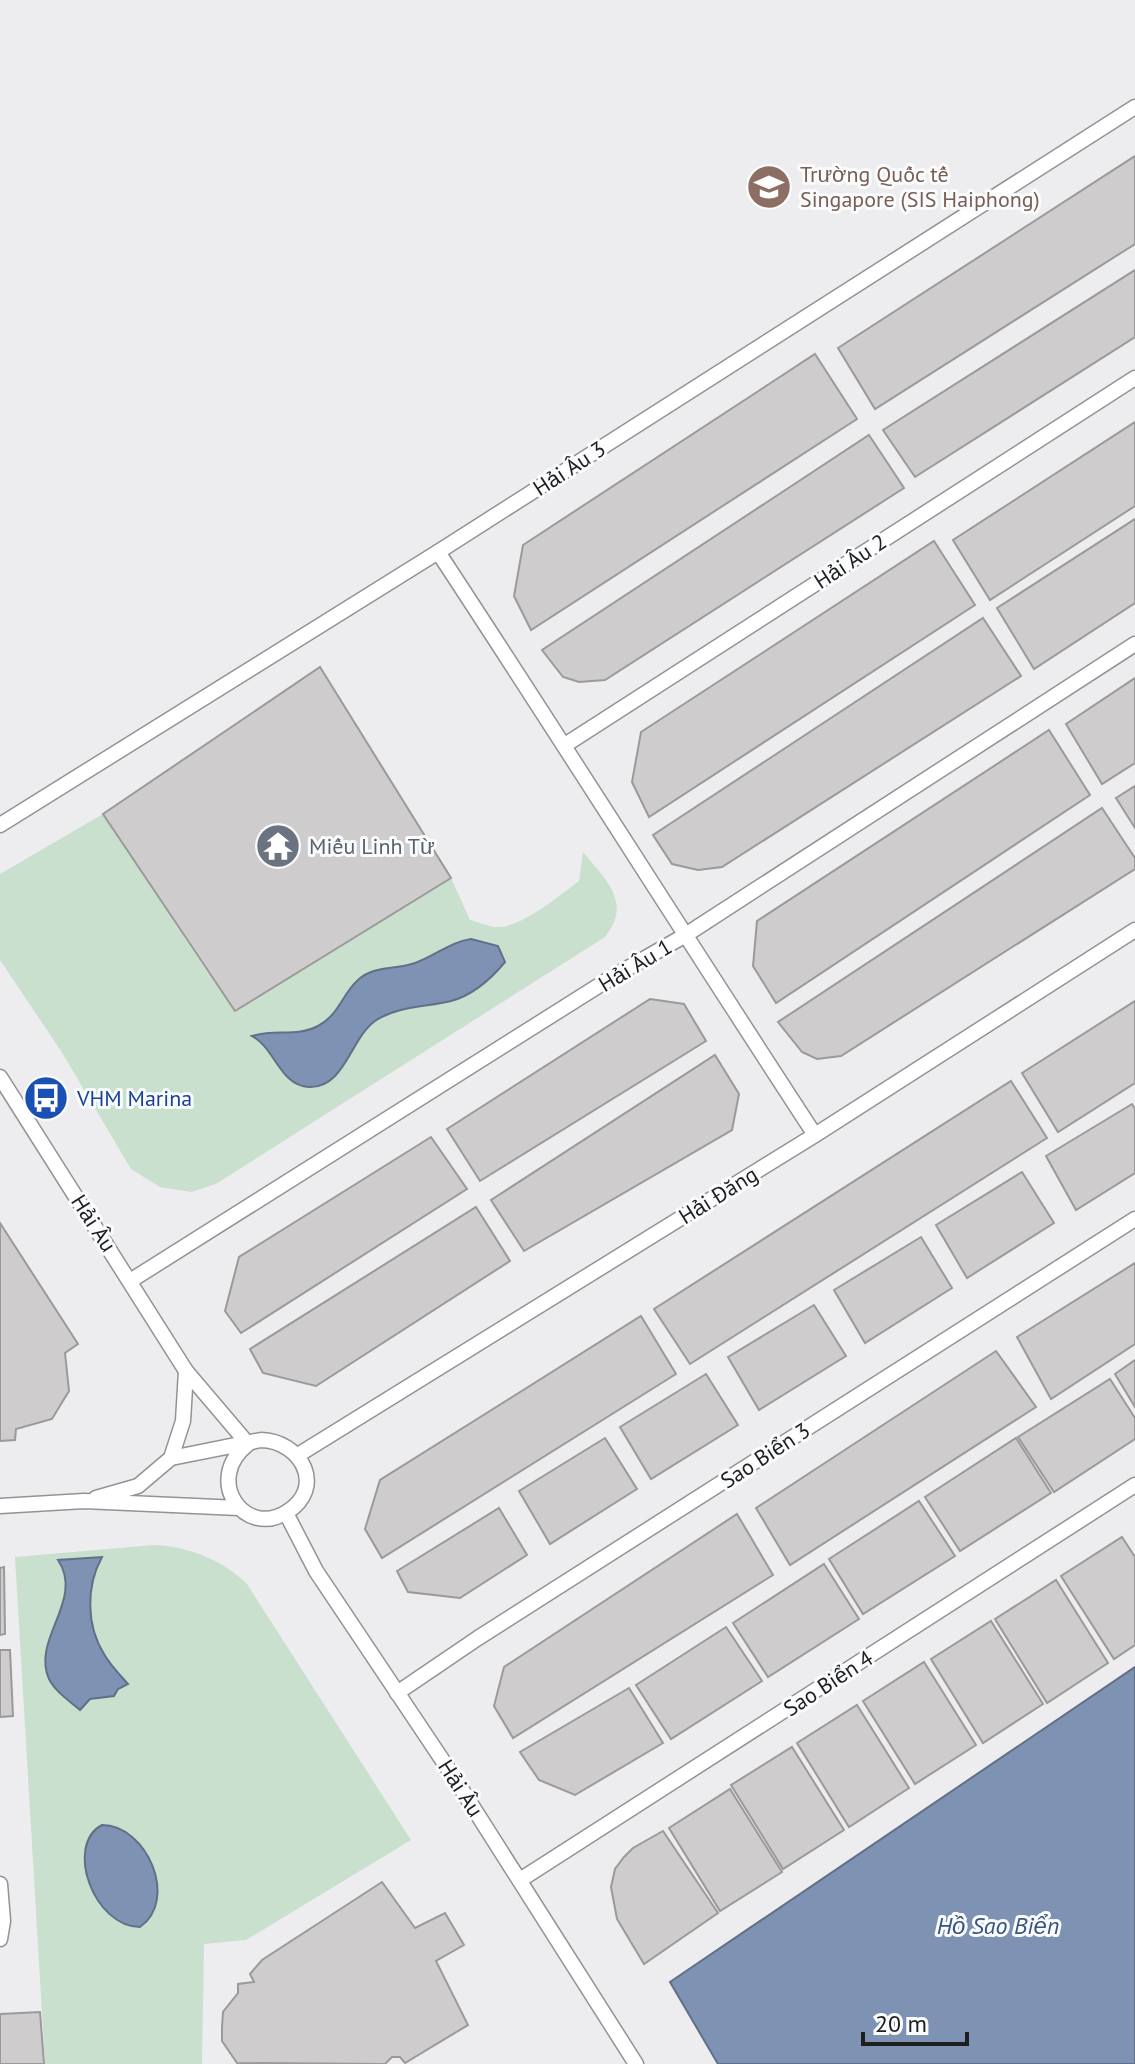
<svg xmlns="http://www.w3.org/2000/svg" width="1135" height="2064" viewBox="0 0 1135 2064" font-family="'PT Sans',sans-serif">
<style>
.green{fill:#c9e0ce}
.water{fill:#7e93b3;stroke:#617087;stroke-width:2}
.building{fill:#cecccc;stroke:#9b9999;stroke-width:2}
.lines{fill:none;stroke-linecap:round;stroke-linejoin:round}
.service-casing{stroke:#929394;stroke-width:17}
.service{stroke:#fff;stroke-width:14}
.labels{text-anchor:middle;stroke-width:6;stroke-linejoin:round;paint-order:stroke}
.education-label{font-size:22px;fill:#785e54;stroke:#fafbfc;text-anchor:start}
.street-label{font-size:22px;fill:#1e1e1f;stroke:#fafbfc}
.worship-label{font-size:22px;fill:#5b616d;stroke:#fafbfc;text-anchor:start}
.transit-label{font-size:22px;fill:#164399;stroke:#fafbfc;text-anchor:start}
.water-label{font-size:24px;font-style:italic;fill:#365482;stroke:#fafbfc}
</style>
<rect width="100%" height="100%" fill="#ededef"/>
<!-- green -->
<g class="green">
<path d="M103,814L201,963L235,1011L451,878L470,920C478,922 487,926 495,927C520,929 559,896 579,881L583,852C605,879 633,902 605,937L216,1184L191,1192L160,1187L131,1169L61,1051L0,960V874Z"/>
<path d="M154,1545C188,1546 223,1560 247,1584L411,1840L246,1940L204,1944L202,2064H45L15,1557Z"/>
</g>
<!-- water -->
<g class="water">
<path d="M471,939L498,946L505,962C491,979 473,995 451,1001C427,1007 397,1006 375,1021C350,1039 345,1088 309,1087C280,1086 275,1048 252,1036C274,1029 298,1037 318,1026C340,1014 342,994 358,980C374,965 396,970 415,963C435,956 450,942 471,939Z"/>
<path d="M102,1557C86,1586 86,1625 104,1654C110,1665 120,1675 128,1684L118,1689L114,1696L90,1699L80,1710C69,1701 55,1691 49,1679C31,1639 85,1600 58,1560Z"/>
<polygon points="1135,1667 1135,2064 718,2064 670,1982"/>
<path d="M102,1825C147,1825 179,1900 140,1927C94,1927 64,1845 102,1825Z"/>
</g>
<!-- building -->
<g class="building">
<polygon points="1135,156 1135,244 875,409 838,348"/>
<polygon points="1135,270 1135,337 915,477 883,430"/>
<polygon points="815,354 857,419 531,630 514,596 523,545"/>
<polygon points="1135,422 1135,506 990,600 953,540"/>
<polygon points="869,435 904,488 605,680 579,682 563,677 542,650"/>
<polygon points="1135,519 1135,603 1034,669 997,608"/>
<polygon points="934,541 975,605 649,817 632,782 641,732"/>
<polygon points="983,618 1021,676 722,867 698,870 672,864 653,835"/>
<polygon points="320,667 451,878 235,1011 103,814"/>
<polygon points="1135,678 1135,763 1102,784 1066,724"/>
<polygon points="1049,730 1090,795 776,1003 753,966 757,921"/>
<polygon points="1135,786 1135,828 1116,798"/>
<polygon points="1102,808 1135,858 1135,869 841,1056 817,1059 802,1052 778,1022"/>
<polygon points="650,999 684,1004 706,1041 480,1181 447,1129"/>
<polygon points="1135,1001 1135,1083 1058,1132 1022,1073"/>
<polygon points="715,1055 739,1094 732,1130 524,1251 491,1200"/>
<polygon points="1011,1081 1047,1138 690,1364 654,1309"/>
<polygon points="1132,1104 1135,1109 1135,1173 1076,1210 1046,1156"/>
<polygon points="431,1137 467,1189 241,1333 225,1311 239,1257"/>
<polygon points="1022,1172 1054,1223 967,1278 936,1225"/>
<polygon points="476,1207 510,1261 316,1386 263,1373 250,1349"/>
<polygon points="0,1223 78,1344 65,1353 69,1391 52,1419 16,1429 15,1440 0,1441"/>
<polygon points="921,1237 952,1288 865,1343 834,1290"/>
<polygon points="1135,1263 1135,1344 1051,1399 1017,1337"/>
<polygon points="814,1305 846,1356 759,1410 728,1357"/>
<polygon points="641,1316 676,1374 382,1558 365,1529 380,1480"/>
<polygon points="996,1351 1036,1407 790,1565 756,1508"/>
<polygon points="1135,1360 1135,1407 1115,1374"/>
<polygon points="706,1374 738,1425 651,1479 620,1427"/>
<polygon points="1110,1379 1135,1418 1135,1439 1054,1492 1018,1437"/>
<polygon points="605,1438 637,1489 550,1544 519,1491"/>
<polygon points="1016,1438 1051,1493 960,1551 925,1497"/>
<polygon points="919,1501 955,1556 863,1614 829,1559"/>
<polygon points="499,1508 527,1555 460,1598 408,1592 397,1571"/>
<polygon points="737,1514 773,1575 513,1738 494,1706 504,1667"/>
<polygon points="1122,1537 1135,1557 1135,1645 1114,1659 1061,1576"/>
<polygon points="824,1564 859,1619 768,1677 733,1623"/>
<polygon points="4,1567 5,1634 0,1635 0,1568"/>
<polygon points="1056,1580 1108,1663 1047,1703 995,1619"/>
<polygon points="991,1621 1043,1704 983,1743 931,1659"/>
<polygon points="726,1627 762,1681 671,1739 636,1685"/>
<polygon points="0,1650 10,1650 13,1716 0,1717"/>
<polygon points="924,1662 976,1745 915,1784 863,1701"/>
<polygon points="629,1688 663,1743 575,1795 539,1780 520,1752"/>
<polygon points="857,1705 909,1788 849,1827 797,1743"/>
<polygon points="792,1747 844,1830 783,1869 731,1785"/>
<polygon points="730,1789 782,1872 720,1911 669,1828"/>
<polygon points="663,1831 718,1913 644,1964 617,1919 611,1887 615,1869 624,1857 633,1848"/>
<polygon points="382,1882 415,1928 445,1913 464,1945 436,1961 468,2025 405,2063 400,2057 392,2057 385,2064 237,2063 222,2041 222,2027 223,2012 238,1993 238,1984 254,1982 250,1974 262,1960"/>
<polygon points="40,2012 44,2064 0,2064 0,2014"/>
</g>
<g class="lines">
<!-- service casing -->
<g class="service-casing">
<g id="service">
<path d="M438,552C565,745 688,941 815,1135"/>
<polyline points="565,745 1135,378"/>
<polyline points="0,825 438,552 1135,107"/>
<polyline points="0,1077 186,1371 248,1444"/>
<polyline points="130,1281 614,976 684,936 1135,644"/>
<polyline points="298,1455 815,1135 1135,930"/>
<path d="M171,1458L261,1440C302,1441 326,1488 287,1512C244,1539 203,1479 248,1444"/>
<polyline points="96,1498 138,1486 171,1458 183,1421 186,1371"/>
<polyline points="0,1506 84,1501 239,1508"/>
<polyline points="286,1513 316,1571 455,1779 636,2064"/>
<polyline points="397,1693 478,1638 1135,1219"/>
<polyline points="520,1880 1135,1485"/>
<polyline points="0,1884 3,1921 0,1939"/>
</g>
</g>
<!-- service -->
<use href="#service" class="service"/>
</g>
<!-- icons -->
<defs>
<g id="school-disc" transform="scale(2.3)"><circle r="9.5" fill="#8d6e63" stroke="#fafbfc"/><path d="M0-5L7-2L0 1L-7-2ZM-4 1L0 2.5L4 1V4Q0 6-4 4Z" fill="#fff"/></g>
<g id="temple-disc" transform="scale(2.3)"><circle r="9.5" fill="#6b7280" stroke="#fafbfc"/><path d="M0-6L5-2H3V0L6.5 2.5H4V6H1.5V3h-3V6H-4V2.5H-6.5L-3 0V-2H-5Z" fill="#fff"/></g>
<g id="bus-disc" transform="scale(2.3)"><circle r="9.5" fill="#1a4fb4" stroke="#fafbfc"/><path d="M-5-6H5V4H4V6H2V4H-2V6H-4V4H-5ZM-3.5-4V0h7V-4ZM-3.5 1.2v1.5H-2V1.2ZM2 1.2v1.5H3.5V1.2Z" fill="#fff"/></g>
</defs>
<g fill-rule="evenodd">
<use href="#school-disc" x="769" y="187"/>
<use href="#temple-disc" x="278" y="846"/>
<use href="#bus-disc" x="46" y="1098"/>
</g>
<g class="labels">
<!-- education labels -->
<g class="education-label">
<text x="800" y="182">Trường Quốc tế<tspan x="800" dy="25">Singapore (SIS Haiphong)</tspan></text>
</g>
<!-- street labels -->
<g class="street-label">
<text transform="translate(569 468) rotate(-33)" y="8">Hải Âu 3</text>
<text transform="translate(850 561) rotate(-33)" y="8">Hải Âu 2</text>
<text transform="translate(635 965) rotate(-31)" y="8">Hải Âu 1</text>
<text transform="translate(718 1195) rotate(-32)" y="8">Hải Đăng</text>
<text transform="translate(94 1223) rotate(57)" y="8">Hải Âu</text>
<text transform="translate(765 1455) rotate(-33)" y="8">Sao Biển 3</text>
<text transform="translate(828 1683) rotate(-33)" y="8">Sao Biển 4</text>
<text transform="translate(461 1788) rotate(57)" y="8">Hải Âu</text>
</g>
<!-- worship labels -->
<g class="worship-label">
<text x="309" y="854">Miếu Linh Từ</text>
</g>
<!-- transit labels -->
<g class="transit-label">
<text x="77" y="1106">VHM Marina</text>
</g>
<!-- water labels -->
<g class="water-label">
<text x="998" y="1934">Hồ Sao Biển</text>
</g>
</g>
<!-- scale -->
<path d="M863 2032v12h104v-12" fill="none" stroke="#1e1e1f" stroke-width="4"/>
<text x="875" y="2032" font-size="24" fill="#1e1e1f" stroke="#fafbfc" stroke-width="6" paint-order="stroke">20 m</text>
</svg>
